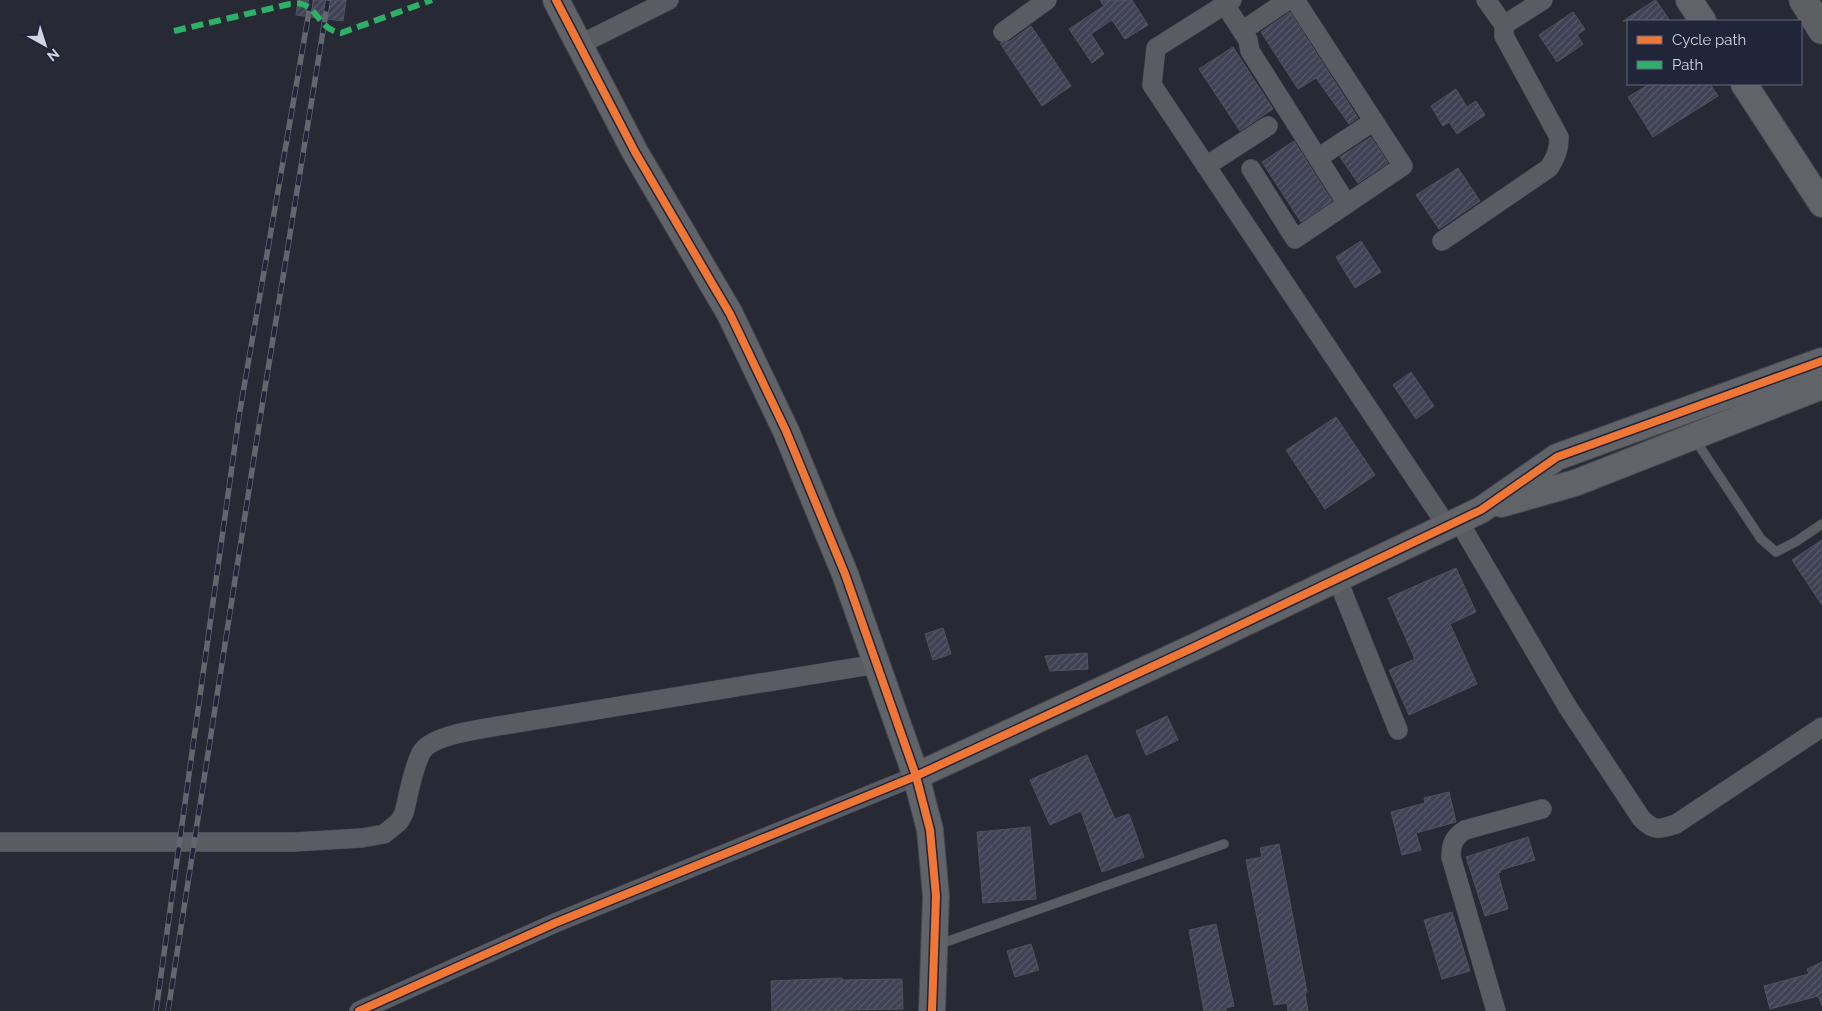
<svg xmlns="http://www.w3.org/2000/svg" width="1822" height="1011" viewBox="0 0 1822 1011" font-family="Raleway,sans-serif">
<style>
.building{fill:url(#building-hatch);stroke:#50525d}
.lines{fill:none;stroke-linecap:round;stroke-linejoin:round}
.lane-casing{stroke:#434550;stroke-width:10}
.street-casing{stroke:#434550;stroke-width:20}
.secondary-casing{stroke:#434550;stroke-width:28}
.primary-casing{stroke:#434550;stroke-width:29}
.lane{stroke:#5a5c64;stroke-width:9}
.street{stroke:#5a5c64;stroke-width:19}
.secondary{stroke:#606368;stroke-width:26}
.primary{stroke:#5d5f63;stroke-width:28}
.rail-casing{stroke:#63656f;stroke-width:5.5}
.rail{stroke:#21253a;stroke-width:4;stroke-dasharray:11;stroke-linecap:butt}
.quiet{stroke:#2db169;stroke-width:6;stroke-dasharray:12 6;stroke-linecap:butt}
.cycleway-casing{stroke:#21253a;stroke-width:11}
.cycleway{stroke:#f07635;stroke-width:8}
</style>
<defs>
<pattern id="building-hatch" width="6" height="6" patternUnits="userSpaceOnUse" patternTransform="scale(1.25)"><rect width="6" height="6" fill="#3f4154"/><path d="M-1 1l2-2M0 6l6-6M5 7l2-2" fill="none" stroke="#5a5c6c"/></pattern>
</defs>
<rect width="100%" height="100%" fill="#272934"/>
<!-- building -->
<g class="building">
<polygon points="298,0 346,0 343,21 296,15"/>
<polygon points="1100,0 1132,0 1148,25 1125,39 1112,20 1091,34 1104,54 1092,63 1069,29 1104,6"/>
<polygon points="1656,0 1670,21 1623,21 1655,0"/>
<polygon points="1290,12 1358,118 1349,124 1316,78 1298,89 1261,32"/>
<polygon points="1573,12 1585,29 1577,35 1583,44 1557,62 1539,35"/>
<polygon points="1031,26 1071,86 1042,106 1000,43 1010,41"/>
<polygon points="1233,47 1273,109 1240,131 1199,69"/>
<polygon points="1650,84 1710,84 1718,96 1653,137 1628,97"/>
<polygon points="1456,89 1467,107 1476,101 1485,115 1457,134 1449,122 1443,126 1431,106"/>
<polygon points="1371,137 1388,163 1358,183 1340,157"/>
<polygon points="1294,141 1332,201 1301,222 1262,162"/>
<polygon points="1458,168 1480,201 1439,229 1416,195"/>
<polygon points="1361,241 1381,272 1355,288 1336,257"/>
<polygon points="1411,372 1434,406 1416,419 1393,385"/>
<polygon points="1336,417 1375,475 1325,509 1286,450"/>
<polygon points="1822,540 1822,605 1792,560"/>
<polygon points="1456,568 1476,612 1450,624 1477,684 1409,715 1389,670 1415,659 1388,598"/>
<polygon points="943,628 951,654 933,660 925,634"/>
<polygon points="1087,653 1088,669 1050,671 1045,656"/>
<polygon points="1167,716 1178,740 1146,755 1136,731"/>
<polygon points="1087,755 1115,819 1129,814 1144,857 1102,872 1081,811 1050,825 1030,780"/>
<polygon points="1449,792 1456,822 1416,833 1421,850 1402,855 1391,812 1425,803 1424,798"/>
<polygon points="1030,827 1036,899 983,903 977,832"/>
<polygon points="1528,837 1535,860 1500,870 1501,872 1498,873 1508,909 1485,916 1466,857"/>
<polygon points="1279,844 1307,992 1305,993 1308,1011 1288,1011 1287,1003 1274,1005 1246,860 1262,857 1260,848"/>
<polygon points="1452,912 1470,971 1442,979 1424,920"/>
<polygon points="1216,924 1234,1006 1226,1008 1226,1011 1204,1011 1189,930"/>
<polygon points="1031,944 1039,970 1015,977 1007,951"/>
<polygon points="1822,962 1822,1006 1818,996 1770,1009 1764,986 1809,974 1807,969"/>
<polygon points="842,978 842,980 902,979 903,1009 843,1010 843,1011 772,1011 771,981"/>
</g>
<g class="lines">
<!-- lane casing -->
<g class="lane-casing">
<g id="lane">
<polyline points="1694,438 1761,539 1776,552 1797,541 1822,524"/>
<polyline points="937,945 1224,844"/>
</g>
</g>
<!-- street casing -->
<g class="street-casing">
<g id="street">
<polyline points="1232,0 1156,48 1152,85 1447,526"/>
<polyline points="1486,0 1504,25"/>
<polyline points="1225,5 1248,40 1250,51 1347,204"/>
<polyline points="1242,31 1288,0"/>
<polyline points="1003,32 1047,0"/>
<polyline points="579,45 669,0"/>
<polyline points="1327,152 1374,121"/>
<polyline points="1206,166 1268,126"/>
<polyline points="1251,169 1295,239 1403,166 1295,0"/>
<path d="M1442,241L1549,168C1556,157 1559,150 1559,137L1504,36V25L1543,0"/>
<path d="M1458,520L1567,706L1641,818C1653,831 1659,830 1676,824L1822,727"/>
<polyline points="1337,578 1398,730"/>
<path d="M0,842H294L362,838L384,834L399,822L404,813C409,794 412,771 421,753C431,734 483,729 504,725L877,664"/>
<polyline points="359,1011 555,923 916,776"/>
<path d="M1496,1011L1451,857C1451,844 1454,837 1465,830L1542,809"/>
</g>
</g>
<!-- secondary casing -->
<g class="secondary-casing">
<g id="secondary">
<polyline points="556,0 635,152 730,314 786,431 845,574 916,776 930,830 936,896 932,1011"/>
<polyline points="1689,0 1703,21"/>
<polyline points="1744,84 1822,204"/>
<polyline points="1501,504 1575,483 1822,386"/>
<polyline points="916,776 1190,649 1481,510 1557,457 1822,361"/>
</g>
</g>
<!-- primary casing -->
<g class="primary-casing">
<polyline id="primary" points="1803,0 1822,30"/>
</g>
<!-- lane -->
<use href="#lane" class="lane"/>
<!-- street -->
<use href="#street" class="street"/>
<!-- secondary -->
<use href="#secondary" class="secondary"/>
<!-- primary -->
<use href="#primary" class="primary"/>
<!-- rail casing -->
<g class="rail-casing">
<g id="rail">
<polyline points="156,1011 239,416 311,0"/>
<polyline points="168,1011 260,419 328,0"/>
</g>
</g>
<!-- rail -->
<use href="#rail" class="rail"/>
<!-- quiet -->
<path class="quiet" d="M174,31L290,4C293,4 299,3 302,4C318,9 320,30 341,33L432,0"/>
<!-- cycleway casing -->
<g class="cycleway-casing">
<g id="cycleway">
<polyline points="556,0 635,152 730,314 786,431 845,574 916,776 930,830 936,896 932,1011"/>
<polyline points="359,1011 555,923 916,776 1190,649 1481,510 1557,457 1822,361"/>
</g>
</g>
<!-- cycleway -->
<use href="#cycleway" class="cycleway"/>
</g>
<!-- legend -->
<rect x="1627" y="20" width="175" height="65" fill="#21253a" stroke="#676b7e"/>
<rect x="1637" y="36" width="25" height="8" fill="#f07635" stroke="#676b7e"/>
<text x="1672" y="45" font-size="15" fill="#d1d5e3">Cycle path</text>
<rect x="1637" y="61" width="25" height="8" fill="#2db169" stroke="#676b7e"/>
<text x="1672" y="70" font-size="15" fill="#d1d5e3">Path</text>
<!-- north arrow -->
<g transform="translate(45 45) rotate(141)" stroke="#21253a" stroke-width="4" paint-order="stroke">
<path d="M0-4L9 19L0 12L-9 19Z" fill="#d1d5e3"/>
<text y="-8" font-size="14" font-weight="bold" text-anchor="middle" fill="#d1d5e3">N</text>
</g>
</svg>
